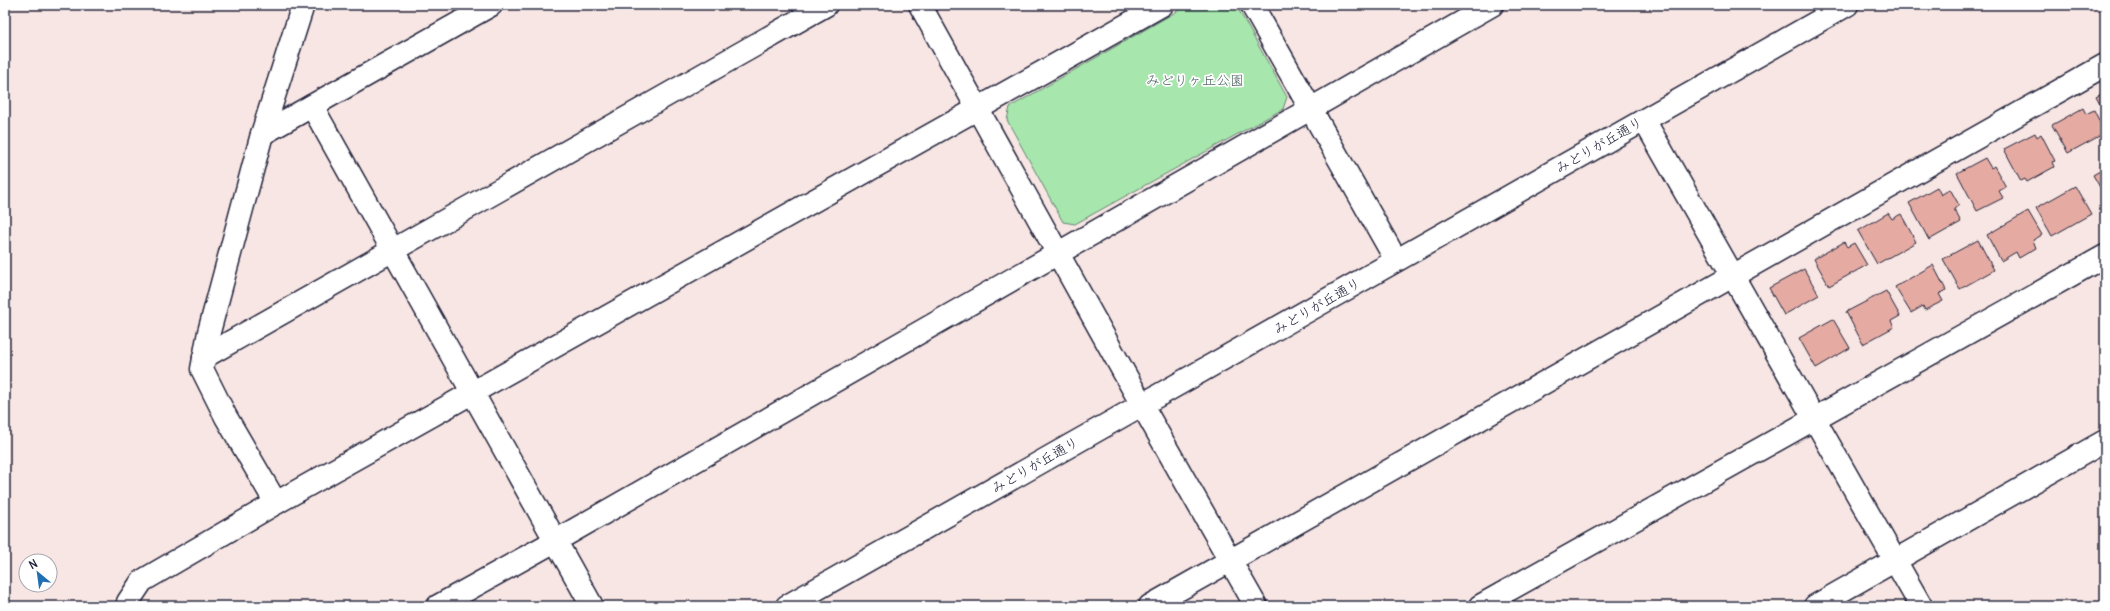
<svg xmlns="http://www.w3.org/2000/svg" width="2110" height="611" viewBox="0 0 2110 611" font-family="Delius,'Klee One',sans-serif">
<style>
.green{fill:#a7e6ad;stroke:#648474}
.building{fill:#e5aba3;stroke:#22223b}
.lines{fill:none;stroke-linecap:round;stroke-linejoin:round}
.minor-casing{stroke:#22223b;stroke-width:25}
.minor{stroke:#fff;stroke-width:22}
.labels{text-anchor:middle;stroke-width:3.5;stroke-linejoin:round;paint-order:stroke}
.park-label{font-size:14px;fill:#4a5d5d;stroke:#fff}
.street-label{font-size:14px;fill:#22223b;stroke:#fff}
</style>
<rect width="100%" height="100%" fill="#f7e6e3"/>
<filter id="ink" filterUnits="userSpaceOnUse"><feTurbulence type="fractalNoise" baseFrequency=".025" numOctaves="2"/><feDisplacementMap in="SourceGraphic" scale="8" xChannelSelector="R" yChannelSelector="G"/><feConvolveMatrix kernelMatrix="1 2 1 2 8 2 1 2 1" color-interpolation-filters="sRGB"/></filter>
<g filter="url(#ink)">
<!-- green -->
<polygon class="green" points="1188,5 1236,5 1287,97 1283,109 1075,224 1063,222 1007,120 1010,107"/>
<!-- building -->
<g class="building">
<polygon points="2105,92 2105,113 2096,97"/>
<polygon points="2083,108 2086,114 2094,110 2105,133 2068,153 2052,125"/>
<polygon points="2035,133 2037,137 2041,134 2055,161 2052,162 2054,167 2027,182 2025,179 2021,181 2004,149"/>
<polygon points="1985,158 1991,168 1994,166 2006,187 1999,191 2003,198 1977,211 1957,173"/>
<polygon points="2105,168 2105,196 2093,175"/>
<polygon points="2075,186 2091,214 2052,236 2036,208"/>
<polygon points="1937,187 1941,195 1950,189 1959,205 1954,209 1961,222 1929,240 1909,203"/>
<polygon points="2028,211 2042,235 2033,240 2036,248 2019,258 2016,252 2001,261 1987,235"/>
<polygon points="1888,213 1892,219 1901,214 1916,242 1877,264 1858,231"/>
<polygon points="1978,240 1994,270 1960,289 1943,259"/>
<polygon points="1844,242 1847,247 1854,243 1867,265 1829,286 1814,259"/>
<polygon points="1933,265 1946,290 1939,294 1943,301 1925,310 1923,306 1911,313 1895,287"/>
<polygon points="1804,269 1819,295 1784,315 1769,288"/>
<polygon points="1886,291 1900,316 1891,321 1894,327 1863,344 1846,312"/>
<polygon points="1833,319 1850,348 1816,368 1799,338"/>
</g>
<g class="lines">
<!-- minor casing -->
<g class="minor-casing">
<g id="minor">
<polyline points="920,5 1142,405 1256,606"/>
<polyline points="1252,5 1396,260"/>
<polyline points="312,106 592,606"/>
<polyline points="1644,120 1921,606"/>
<polyline points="262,134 491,5"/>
<polyline points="204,357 826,5"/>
<polyline points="276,503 226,417 202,369 209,332 262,134 303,5"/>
<polyline points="130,606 128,602 142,581 276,503 1162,5"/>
<polyline points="438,606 555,541 1492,5"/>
<polyline points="787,606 1847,5"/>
<polyline points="1150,606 2105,65"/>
<polyline points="1480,606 2105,256"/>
<polyline points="1815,606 2105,441"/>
</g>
</g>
<!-- minor -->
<use href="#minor" class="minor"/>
</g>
</g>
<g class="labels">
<!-- park labels -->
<g class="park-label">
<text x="1195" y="85">みどりヶ丘公園</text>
</g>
<!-- street labels -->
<g class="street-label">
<text transform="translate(1599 145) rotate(-30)" y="5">みどりが丘通り</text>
<text transform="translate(1317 306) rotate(-30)" y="5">みどりが丘通り</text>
<text transform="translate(1035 465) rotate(-30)" y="5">みどりが丘通り</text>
</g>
</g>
<!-- margin -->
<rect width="2110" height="611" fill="none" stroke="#fff" stroke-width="20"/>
<rect x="10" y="10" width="2090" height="591" fill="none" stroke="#22223b" stroke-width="1.5" filter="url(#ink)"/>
<!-- north arrow -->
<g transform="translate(38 573) rotate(331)"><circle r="19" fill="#ffffff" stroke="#a7a7b1"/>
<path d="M0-3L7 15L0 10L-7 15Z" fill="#1f6fb2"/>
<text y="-6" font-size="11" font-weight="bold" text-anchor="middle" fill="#22223b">N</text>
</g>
</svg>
